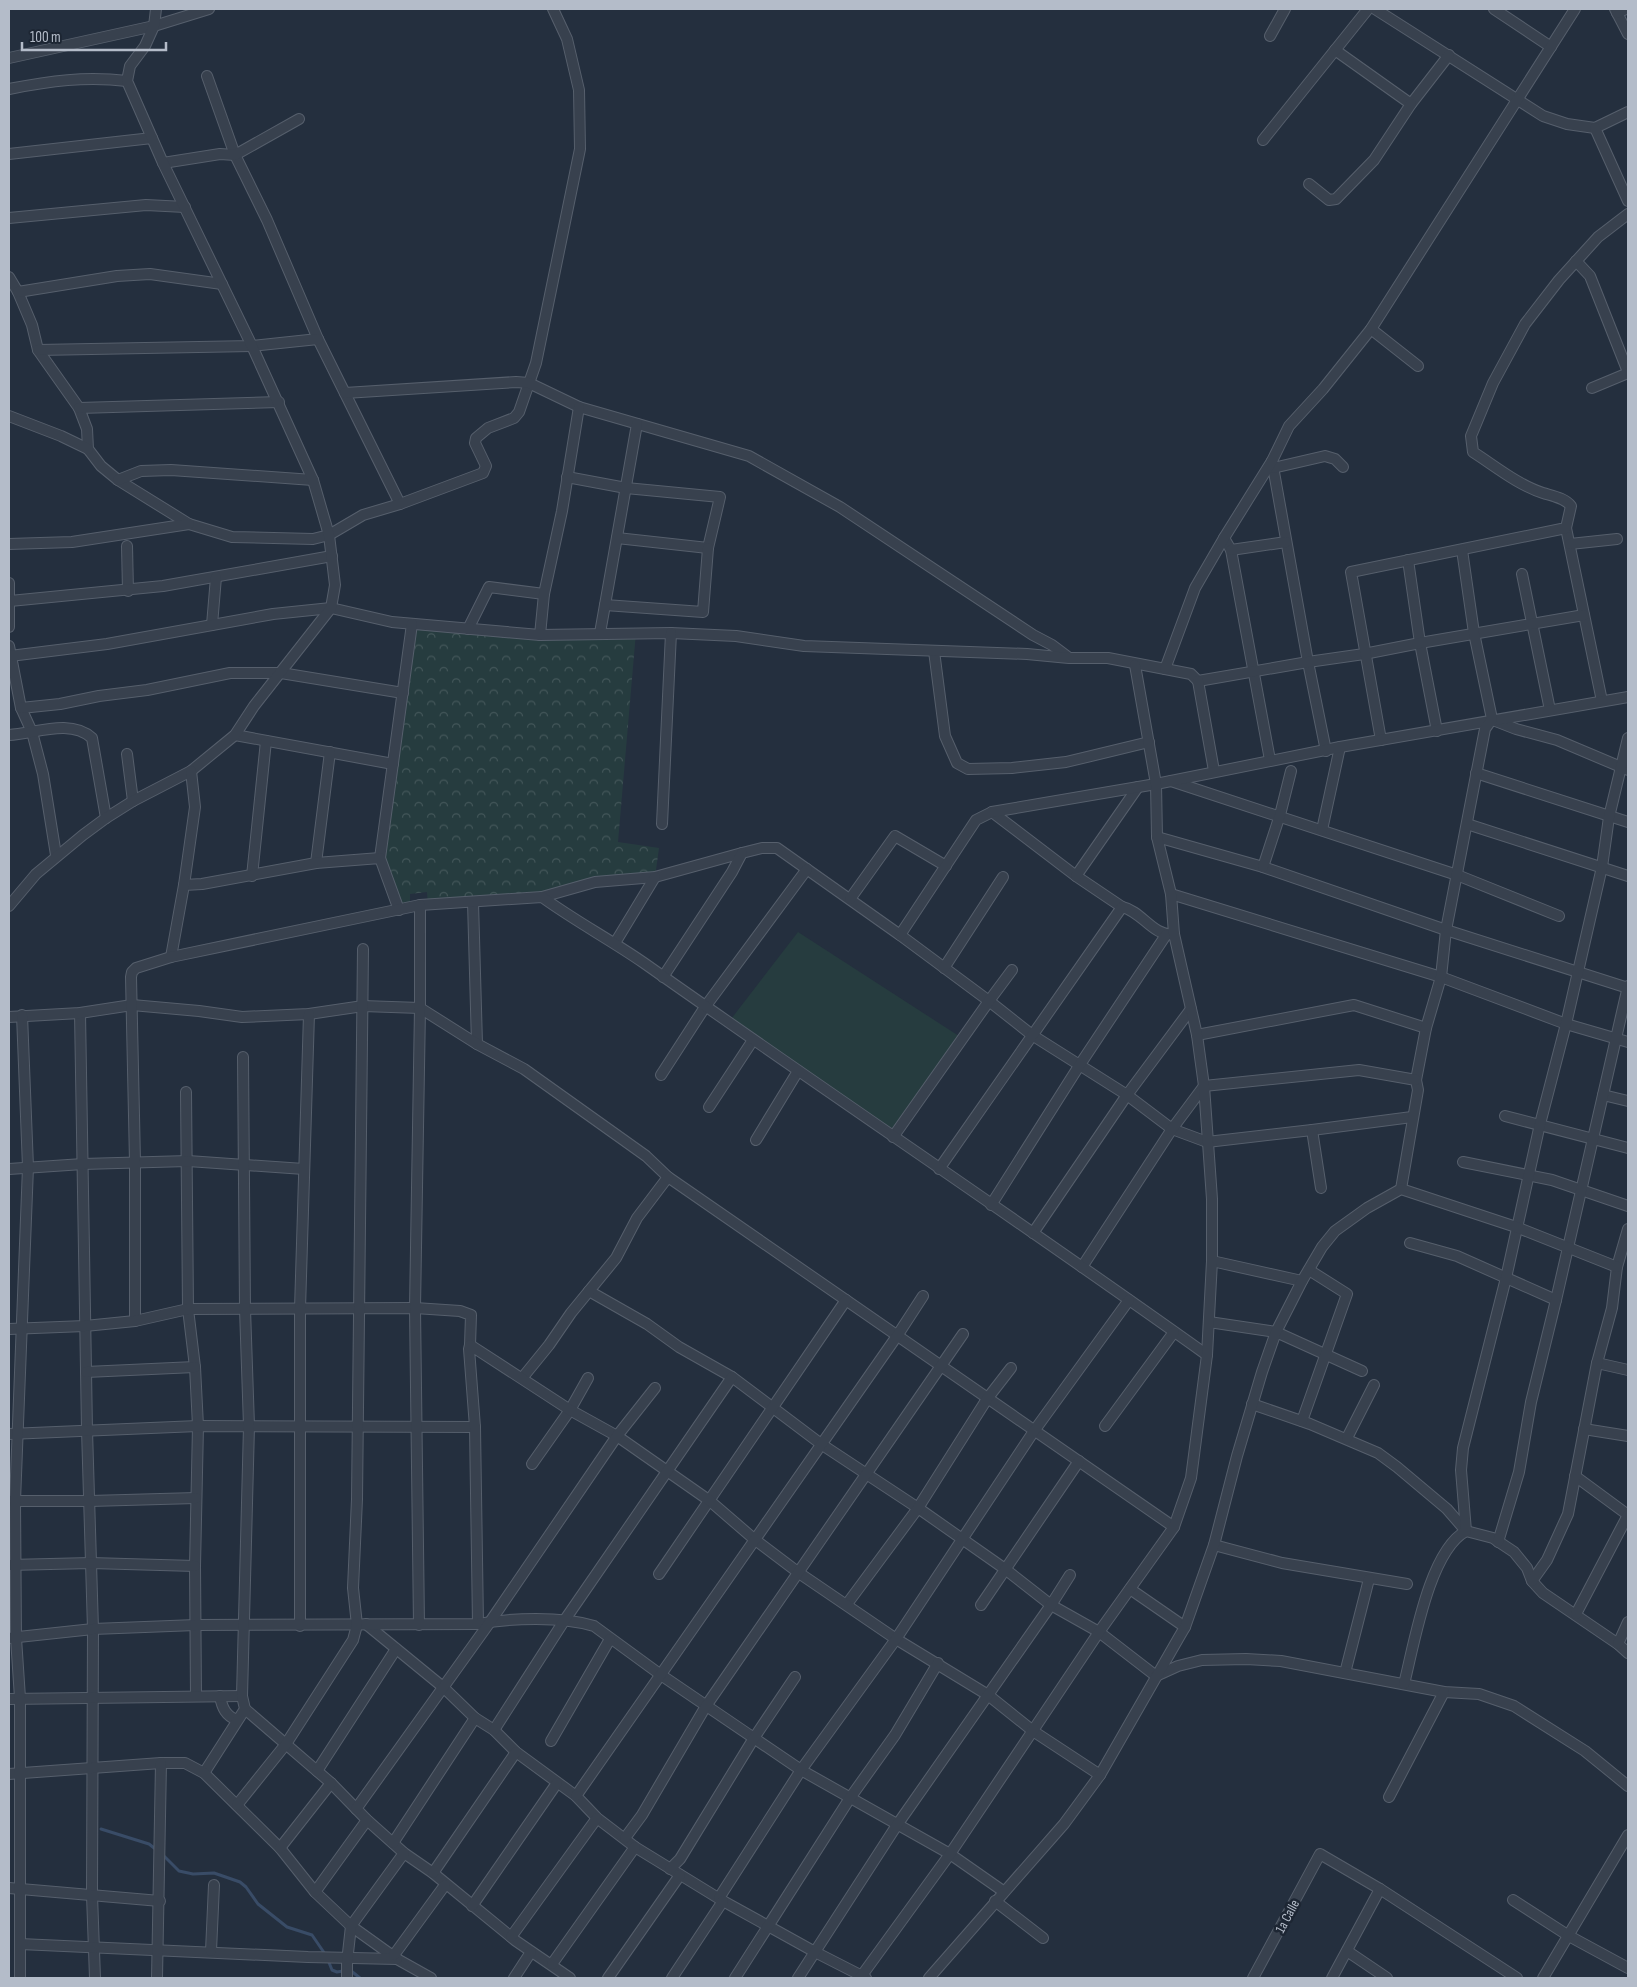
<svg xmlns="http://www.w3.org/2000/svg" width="1637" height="1987" viewBox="0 0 1637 1987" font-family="'Sofia Sans Condensed',sans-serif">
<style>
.forest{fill:url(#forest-crowns)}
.pitch{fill:#263c3f}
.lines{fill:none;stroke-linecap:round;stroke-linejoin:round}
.stream{stroke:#394c67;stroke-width:3}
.minor-casing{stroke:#565f6c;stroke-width:12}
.minor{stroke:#38414e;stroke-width:10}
.labels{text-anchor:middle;stroke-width:5;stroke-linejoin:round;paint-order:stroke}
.street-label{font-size:14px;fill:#b4bcc9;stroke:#1d2633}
</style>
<defs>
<pattern id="forest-crowns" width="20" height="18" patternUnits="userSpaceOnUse" patternTransform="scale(1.25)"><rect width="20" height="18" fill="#263c3f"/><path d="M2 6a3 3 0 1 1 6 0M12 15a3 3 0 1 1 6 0" fill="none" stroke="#435659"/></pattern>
</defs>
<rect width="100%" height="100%" fill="#242f3e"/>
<!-- forest -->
<polygon class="forest" points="412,624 525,634 636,632 618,842 659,848 655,877 628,878 542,897 428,905 427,892 410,894 410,907 399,910 380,858"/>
<!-- pitch -->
<polygon class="pitch" points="798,932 962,1038 893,1137 728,1023"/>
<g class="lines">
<!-- stream -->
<g class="stream">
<polyline points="101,1829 149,1844 158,1851"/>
<polyline points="163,1855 179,1871 193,1874 214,1873 240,1882 246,1887 258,1904 287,1927 312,1935 325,1954"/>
<polyline points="328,1960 332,1970 337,1972 343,1971"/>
<polyline points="350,1970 360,1978"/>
</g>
<!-- minor casing -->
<g class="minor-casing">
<g id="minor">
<polyline points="1375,9 1543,116 1567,124 1595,128 1628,112"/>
<polyline points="1494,9 1551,47"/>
<polyline points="1615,9 1628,34"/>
<polyline points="1617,13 1626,9"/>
<polyline points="1270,36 1285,9"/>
<polyline points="1335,50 1411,104 1449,55"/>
<polyline points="9,58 154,26 209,9"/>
<polyline points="207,76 235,155 267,220 318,339 400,504"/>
<path d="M9,89C50,81 85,76 127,81"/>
<polyline points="1595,128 1628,201"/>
<polyline points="1263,140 1368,9"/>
<polyline points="9,154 152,138"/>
<polyline points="163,163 220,154 235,155 299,119"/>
<polyline points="1309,184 1329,200 1336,199 1374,160 1411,104"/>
<polyline points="9,218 146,205 185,207"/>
<polyline points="1576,261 1590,276 1628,372"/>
<polyline points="9,277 18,292 32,325 38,350 79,408 87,429 88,449 101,466 118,480 189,524 232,537 313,539 329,535 363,515 400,504 483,473 486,466 475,443 476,438 488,428 514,418 519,412 536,363 580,149 579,90 567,39 553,9"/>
<polyline points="18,292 117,276 150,274 222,284"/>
<polyline points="1371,329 1418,366"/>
<polyline points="38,350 252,346 318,339"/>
<polyline points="1592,388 1628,373"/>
<polyline points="345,393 516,382 529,383 579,407 749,456 840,507 1033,635 1052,645 1068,657"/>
<polyline points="79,408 279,402"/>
<polyline points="9,416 61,436 88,449"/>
<polyline points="1272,461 1308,662 1326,751"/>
<polyline points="1273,468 1325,456 1335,459 1343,467"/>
<polyline points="567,477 626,488 720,497 708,548 617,538"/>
<polyline points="118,480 141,471 171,470 313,480"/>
<polyline points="1566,528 1602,701"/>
<polyline points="1224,538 1231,550 1270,760"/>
<polyline points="9,544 72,542 189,524"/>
<polyline points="1570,544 1617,539"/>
<polyline points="127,546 128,591"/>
<polyline points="1231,550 1286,542"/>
<polyline points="1408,560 1420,643 1437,731"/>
<polyline points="1522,574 1550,710"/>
<polyline points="9,583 9,627"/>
<polyline points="10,601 163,586 332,556"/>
<polyline points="605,605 703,612 708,548"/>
<polyline points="212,625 216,577"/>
<polyline points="468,629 489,587 544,594"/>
<polyline points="600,633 637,424"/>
<polyline points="540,635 544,594 562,511 579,407"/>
<polyline points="9,646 21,708 32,732 43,774 56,855"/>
<polyline points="934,651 945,736 957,763 968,769 1012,768 1066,762 1149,742"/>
<polyline points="10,656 107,644 273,614 331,608 392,622 540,635 671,633 736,636 804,646 1027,654 1069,658 1108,658 1191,674 1198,681 1308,662 1364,654 1420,643 1584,615"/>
<polyline points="1165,669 1195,588 1224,538 1272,461 1289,426 1323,389 1371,329 1575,9"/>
<polyline points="1198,681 1214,771"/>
<polyline points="21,708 60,704 99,696 147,690 230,673 281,673 403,693"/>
<polyline points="1493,720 1516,729 1557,740 1628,770"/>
<path d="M9,735C34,734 70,718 92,738L106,818"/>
<polyline points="235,735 393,764"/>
<path d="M1381,740L1351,572L1566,528L1571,506C1565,498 1553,496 1543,493C1518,485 1495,466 1473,452L1471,436L1493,383L1525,324L1559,280L1598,237L1628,214"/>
<polyline points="127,754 133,801"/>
<polyline points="1476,773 1628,822"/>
<polyline points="1171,781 1457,875 1559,916"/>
<polyline points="992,812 1076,876 1122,907"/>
<polyline points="662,824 671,633"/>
<polyline points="1467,824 1628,876"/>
<polyline points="1322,830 1340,747"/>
<polyline points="1157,837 1263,867 1446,930 1628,988"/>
<polyline points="380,858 412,624"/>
<polyline points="316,863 330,752"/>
<polyline points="1263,867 1280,815 1291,771"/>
<polyline points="252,876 266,741"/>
<polyline points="1076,876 1138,787"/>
<polyline points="184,885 202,884 316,863 380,858 399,910"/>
<polyline points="1171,894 1441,977 1566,1024 1628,1042"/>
<polyline points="542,897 595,882 655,877 742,853 762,848 777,848 900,935 989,1001 1032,1035 1127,1095 1172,1129 1207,1142 1312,1130 1412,1117"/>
<polyline points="850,899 895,836 946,866"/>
<polyline points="473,902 477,1044"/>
<polyline points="9,906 36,874 83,835 106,818 133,801 191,771 235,735 254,706 331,608 335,585 329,535 313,480 252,346 163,163 127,81 130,66 145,46 154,26 156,9"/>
<polyline points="900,935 976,820 992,812 1156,784 1340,747 1628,697"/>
<polyline points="615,943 655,877"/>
<polyline points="171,957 184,885 195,807 191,771"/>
<polyline points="944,968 1003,877"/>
<polyline points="663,977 732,872 742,853"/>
<polyline points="80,1013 87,1430 93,1629 92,1895 95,1978"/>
<polyline points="9,1017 80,1013 132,1005 199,1011 242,1017 309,1014 363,1006 420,1008 477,1044 524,1069 646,1156 668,1177 1174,1527"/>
<polyline points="1197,1035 1354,1005 1426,1028"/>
<polyline points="661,1075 705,1007 807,869"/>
<polyline points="186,1092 188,1309 195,1367 198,1426 195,1566 196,1696"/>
<polyline points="1603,1095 1628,1101"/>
<polyline points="709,1107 753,1040"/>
<polyline points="1505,1116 1628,1148"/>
<polyline points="1312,1130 1321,1188"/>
<polyline points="893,1137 989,1001 1012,970"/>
<polyline points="756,1140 798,1071"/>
<polyline points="1463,1162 1552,1180 1628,1206"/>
<polyline points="9,1169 83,1164 188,1161 304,1169"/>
<path d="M939,1169L1122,907C1142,911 1153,937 1174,934"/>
<polyline points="1401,1189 1418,1090 1416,1080 1426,1028 1441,977 1446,930 1485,729 1492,719 1474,633 1462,550"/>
<polyline points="991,1205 1079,1066 1166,935"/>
<polyline points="1033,1233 1127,1095 1191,1009"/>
<polyline points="1410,1243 1457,1256 1556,1300"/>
<polyline points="1212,1261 1302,1281"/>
<polyline points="1082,1267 1172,1129 1204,1086 1359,1070 1416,1080"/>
<polyline points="589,1291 647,1324 679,1347 732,1377 821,1444 918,1508 1005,1569 1051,1605 1099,1632 1156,1676"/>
<path d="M135,1321V1162L131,977L132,972L136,968L171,957L420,905L542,897C575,921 611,940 644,963C831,1095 1021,1222 1207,1355"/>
<polyline points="1209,1322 1276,1332 1362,1371"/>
<polyline points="9,1329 85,1326 135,1321 188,1309 415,1308 460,1311 471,1315 470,1345"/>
<polyline points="1597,1363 1628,1370"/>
<polyline points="86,1372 195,1367"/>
<polyline points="523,1377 549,1345 571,1313 616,1258 637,1218 668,1177"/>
<polyline points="1252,1404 1310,1424 1378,1453 1397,1467 1447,1509 1466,1531 1493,1538 1514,1552 1527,1568 1532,1581 1543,1593 1618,1644 1628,1653"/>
<polyline points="1302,1421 1347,1294 1309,1270"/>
<polyline points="1105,1426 1174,1332"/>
<polyline points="1584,1429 1628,1436"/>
<polyline points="9,1434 198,1426 475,1427"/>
<polyline points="1347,1438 1374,1385"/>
<polyline points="532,1464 570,1410 588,1378"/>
<polyline points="1575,1476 1628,1515"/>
<polyline points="10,1501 90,1501 196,1498"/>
<polyline points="1498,1542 1519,1472 1531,1402 1556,1300 1628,986"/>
<polyline points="1214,1545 1282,1563 1407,1584"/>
<polyline points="9,1565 91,1563 195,1566"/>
<polyline points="659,1574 846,1300"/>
<polyline points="1532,1581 1547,1560 1568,1514 1597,1363 1612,1308 1617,1267 1628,1229"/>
<polyline points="1130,1589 1185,1627"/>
<polyline points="847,1604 918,1508 987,1399 1011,1368"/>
<polyline points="981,1605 1079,1461"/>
<polyline points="1576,1614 1628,1515"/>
<polyline points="366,1624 443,1687 475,1718 494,1730 516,1752 576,1796 597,1818 635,1847 723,1901 815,1952 866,1978"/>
<polyline points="478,1624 475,1427 469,1349 470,1345 570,1410 617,1436 710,1501 754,1539 799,1573 896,1639 988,1695 1033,1731 1100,1775"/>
<polyline points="419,1625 415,1308 420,1008 420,905"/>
<polyline points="300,1626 300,1309 309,1014"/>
<path d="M9,1638L93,1629L196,1625L478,1624C511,1618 561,1616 594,1626L661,1675L801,1770L950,1854L1003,1891"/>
<polyline points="1618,1644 1628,1622"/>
<polyline points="1345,1673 1369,1579"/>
<polyline points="1156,1676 1178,1666 1202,1660 1246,1659 1281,1661 1444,1692 1479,1694 1514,1706 1585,1751 1628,1786"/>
<path d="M1404,1684C1414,1645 1429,1551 1466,1531L1461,1470L1463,1448L1506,1278L1540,1124L1566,1024L1602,867L1609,817L1628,738"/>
<path d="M220,1696C222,1708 226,1716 237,1720"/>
<polyline points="9,1699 242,1696"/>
<polyline points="245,1709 331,1783 367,1820 404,1853 433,1873 516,1941 570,1978"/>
<polyline points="494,1730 564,1621 732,1377"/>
<polyline points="551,1741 610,1639"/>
<polyline points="317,1771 396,1649"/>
<polyline points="204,1773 245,1709 242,1696 249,1426 245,1309 243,1057"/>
<polyline points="9,1774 161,1763 185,1763 204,1773 280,1848 315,1892 351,1926 397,1959 431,1978"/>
<polyline points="576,1796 897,1336 923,1296"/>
<polyline points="1389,1797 1444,1692"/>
<polyline points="237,1805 286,1744 353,1640 357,1625 353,1588 357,1499 363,949"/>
<polyline points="356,1809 490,1622 617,1436 655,1388"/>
<polyline points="625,1838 642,1815 706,1706 963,1334"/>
<polyline points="393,1843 475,1718"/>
<polyline points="280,1848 331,1783"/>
<polyline points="670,1869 680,1859 754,1738 795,1677"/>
<polyline points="433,1873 516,1752"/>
<polyline points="9,1888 160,1901"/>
<polyline points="315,1892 367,1820"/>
<polyline points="719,1898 801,1770 896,1639 1034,1431 1129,1300"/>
<polyline points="1513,1900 1569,1936 1628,1968"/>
<polyline points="995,1901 1043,1938"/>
<polyline points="472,1906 557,1783"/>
<polyline points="511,1937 597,1818"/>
<polyline points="20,1944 308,1957 397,1959"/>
<polyline points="211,1951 214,1885"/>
<polyline points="1347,1951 1387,1978"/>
<polyline points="394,1955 445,1885"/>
<polyline points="552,1964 635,1847"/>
<polyline points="20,1978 20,1698 16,1638 15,1501 28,1167 22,1015"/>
<polyline points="157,1978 161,1763"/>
<polyline points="347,1978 347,1962 351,1926 404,1853"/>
<polyline points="514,1978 531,1952"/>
<polyline points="608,1978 680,1875"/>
<polyline points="672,1978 723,1901"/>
<polyline points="735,1978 850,1798 895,1735 938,1663"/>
<polyline points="798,1978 897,1825 1051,1605 1070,1575"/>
<polyline points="860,1978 950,1854 1099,1632 1174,1527 1191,1478 1207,1355 1212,1261 1212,1199 1204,1086 1197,1035 1174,934 1171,894 1157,837 1156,784 1135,665"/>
<polyline points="929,1978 1064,1824 1100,1775 1178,1639 1185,1627 1214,1545 1237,1456 1262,1372 1276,1332 1302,1281 1322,1247 1335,1231 1367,1208 1401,1189 1516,1227 1617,1267"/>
<polyline points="1253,1978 1320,1854 1380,1889 1517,1978"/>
<polyline points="1332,1978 1380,1889"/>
<polyline points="1543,1978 1628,1835"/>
</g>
</g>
<!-- minor -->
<use href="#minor" class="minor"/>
</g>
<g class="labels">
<!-- street labels -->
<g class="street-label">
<text transform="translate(1287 1916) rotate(-62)" y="5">1a Calle</text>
</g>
</g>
<!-- border -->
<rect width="1637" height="1987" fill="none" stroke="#b4bcc9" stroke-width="20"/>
<!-- scale -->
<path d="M22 42v8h144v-8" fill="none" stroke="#b4bcc9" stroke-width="2.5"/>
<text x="30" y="42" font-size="15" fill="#b4bcc9" stroke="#1d2633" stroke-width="4" paint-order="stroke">100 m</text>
</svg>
